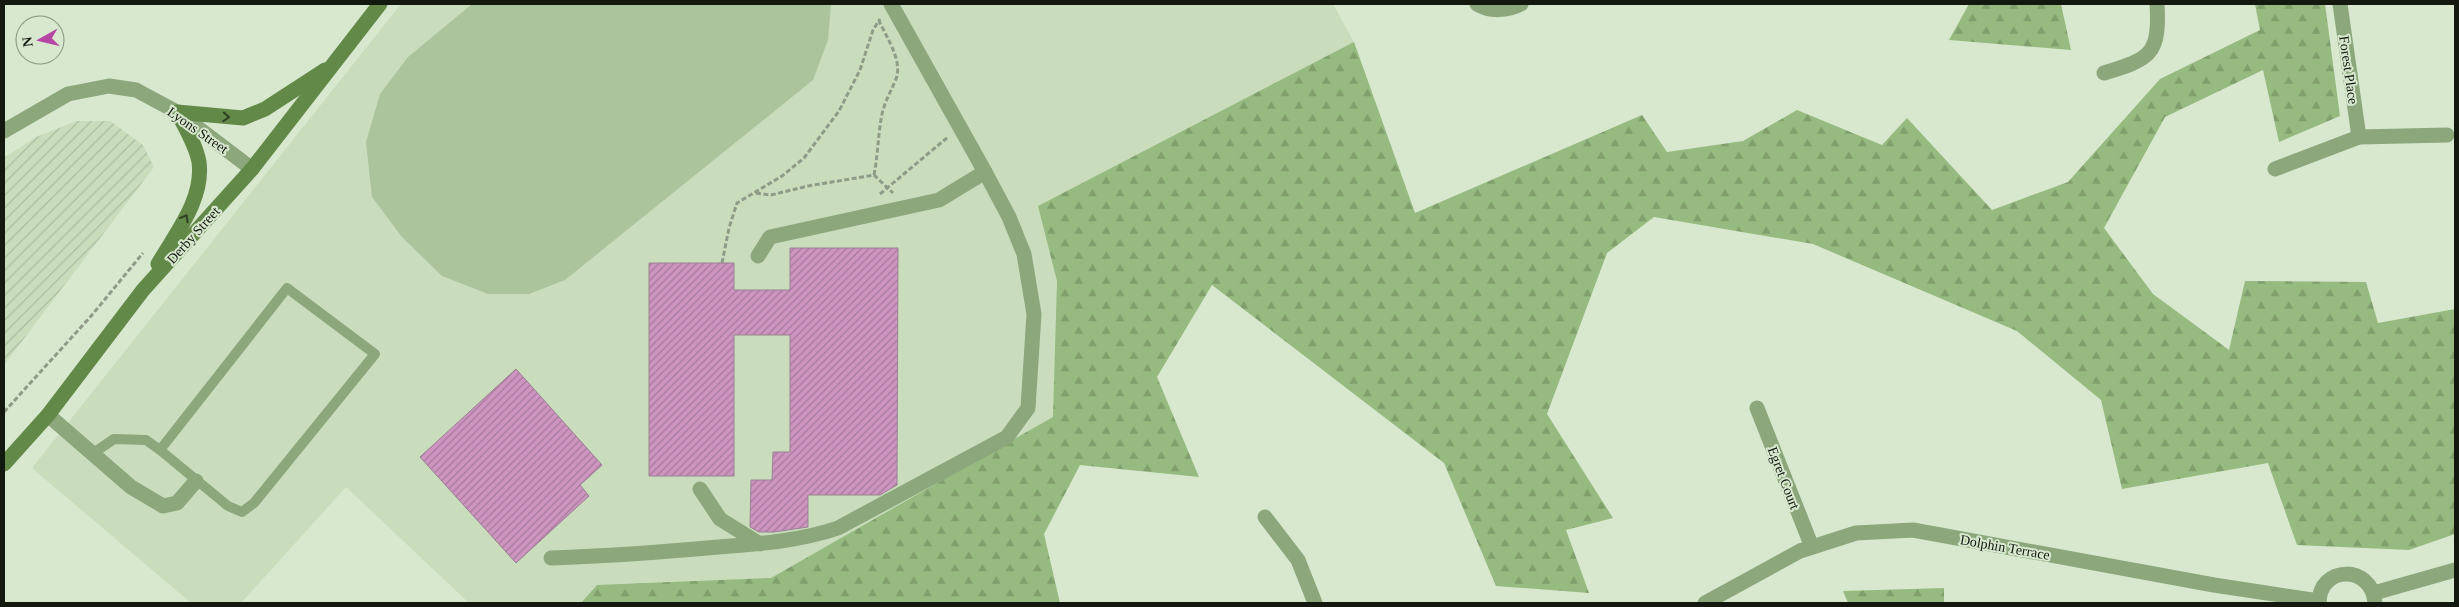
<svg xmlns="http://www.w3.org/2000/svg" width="2459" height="607" viewBox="0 0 2459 607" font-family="Georgia,serif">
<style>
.built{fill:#c9ddbd}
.industrial{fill:url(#industrial-furrows)}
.forest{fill:url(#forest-firs)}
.pitch{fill:#abc49c}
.building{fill:url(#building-hatch);stroke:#998193}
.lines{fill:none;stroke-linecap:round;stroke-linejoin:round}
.path{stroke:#8f9b88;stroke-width:3;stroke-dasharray:5 2.5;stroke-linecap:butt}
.service{stroke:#8ca77c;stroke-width:10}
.minor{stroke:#8ca77c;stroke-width:15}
.secondary{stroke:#638948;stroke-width:15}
.oneway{stroke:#304024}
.labels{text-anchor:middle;stroke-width:4;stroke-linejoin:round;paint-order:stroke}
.street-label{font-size:14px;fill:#141910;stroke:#d7e8ce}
</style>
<defs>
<pattern id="industrial-furrows" width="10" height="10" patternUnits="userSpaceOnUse" patternTransform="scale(1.25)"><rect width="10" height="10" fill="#c9ddbd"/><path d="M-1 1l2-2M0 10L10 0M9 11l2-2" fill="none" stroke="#acbda1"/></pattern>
<pattern id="forest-firs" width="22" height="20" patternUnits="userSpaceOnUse" patternTransform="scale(1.25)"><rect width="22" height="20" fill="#96ba7f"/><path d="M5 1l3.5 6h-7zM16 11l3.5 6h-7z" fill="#809f6d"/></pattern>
<pattern id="building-hatch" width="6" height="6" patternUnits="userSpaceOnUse" patternTransform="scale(1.25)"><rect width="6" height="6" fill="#ce95c1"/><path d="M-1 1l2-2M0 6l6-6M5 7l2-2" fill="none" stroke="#a6799b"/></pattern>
</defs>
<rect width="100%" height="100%" fill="#d7e8ce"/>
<!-- built -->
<polygon class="built" points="401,4 1333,4 1354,42 1057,443 763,603 469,603 346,487 241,603 191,603 32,468"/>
<!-- industrial -->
<polygon class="industrial" points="77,121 110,121 143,145 154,167 4,365 4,158 36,137"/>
<!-- forest -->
<g class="forest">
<polygon points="1969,4 2061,4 2071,50 1949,40"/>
<polygon points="2255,4 2325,4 2340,116 2279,142 2263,70 2165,117 2104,228 2153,294 2229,350 2245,281 2366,282 2378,323 2455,309 2455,534 2409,550 2297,545 2268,463 2122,489 2101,400 2017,331 1813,244 1654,217 1607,253 1547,414 1613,518 1566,530 1589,593 1496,586 1444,463 1212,285 1157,377 1199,477 1080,465 1044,534 1060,603 581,603 597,585 771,578 1053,417 1057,281 1038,206 1354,42 1415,213 1642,115 1667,152 1743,141 1797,110 1882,145 1907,118 1992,210 2068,182 2160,79 2260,30"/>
<polygon points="1944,588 1944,603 1848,603 1843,591"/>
</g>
<!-- pitch -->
<polygon class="pitch" points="472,4 831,4 828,40 813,80 565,280 529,294 488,294 442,276 402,237 372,197 366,142 380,94 408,57"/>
<!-- building -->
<g class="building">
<polygon points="790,248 898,248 897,485 880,495 808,495 808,527 774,532 759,532 750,527 751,480 772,480 773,452 790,452 790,335 734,335 734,476 649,476 649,263 734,263 734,290 790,290"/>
<polygon points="516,369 602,465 580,485 589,496 516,563 420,457"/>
</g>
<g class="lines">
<!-- path -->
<g class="path">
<path d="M874,175C878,155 878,134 882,114C885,101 891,91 896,79C903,61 886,36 879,21"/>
<polyline points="756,193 771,195 808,186 874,175 893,193"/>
<polyline points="880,194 948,137"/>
<polyline points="722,263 729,228 737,203 782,176 804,158 839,111 860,70 873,30 880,19"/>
<polyline points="4,412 92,315 143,253"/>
</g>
<!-- service -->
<polyline class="service" points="92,454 114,439 146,440 160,450 287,288 375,354 254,503 242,512 228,506 160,450"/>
<!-- minor -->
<g class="minor">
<path d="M1477,4C1490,12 1508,11 1521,4"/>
<polyline points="2340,4 2359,137"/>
<path d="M2104,73C2150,59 2160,55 2157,4"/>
<polyline points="4,131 68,94 109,86 136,90 177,112 252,169"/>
<polyline points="2275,169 2359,137 2447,135"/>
<polyline points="758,256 770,237 939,200 985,172 891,4"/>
<polyline points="1757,408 1812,547"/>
<polyline points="48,415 131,487 163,506 177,503 196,481"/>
<polyline points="700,489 720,519 760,544"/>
<polyline points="1265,517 1298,560 1315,603"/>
<path d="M551,558C607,556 663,552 718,547C759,544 800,541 838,528L1007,437L1028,408L1034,314L1024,254L1009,217L985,172"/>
<polyline points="2374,593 2455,570"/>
<polyline points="1705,603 1800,551 1856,533 1913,530 2214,585 2319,601"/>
<path d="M2319,603C2319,565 2372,564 2375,603"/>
</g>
<!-- secondary -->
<g class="secondary">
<path d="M158,264C176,233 204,199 199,162C196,145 185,127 177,112L243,118L265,109L325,70"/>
<polyline points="4,464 48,415 143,290 252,169 380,4"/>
</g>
</g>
<!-- one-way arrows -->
<defs><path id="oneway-chevron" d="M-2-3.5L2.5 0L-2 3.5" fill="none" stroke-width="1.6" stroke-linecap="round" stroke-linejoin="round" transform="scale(1.25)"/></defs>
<g class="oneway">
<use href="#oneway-chevron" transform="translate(226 117) rotate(4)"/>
<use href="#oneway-chevron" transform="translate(185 218) rotate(-61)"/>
</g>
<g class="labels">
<!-- street labels -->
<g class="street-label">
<text transform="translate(2349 70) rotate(82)" y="5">Forest Place</text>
<text transform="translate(198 130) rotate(35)" y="5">Lyons Street</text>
<text transform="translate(193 235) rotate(-48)" y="5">Derby Street</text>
<text transform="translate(1784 478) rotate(69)" y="5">Egret Court</text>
<text transform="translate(2005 547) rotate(10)" y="5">Dolphin Terrace</text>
</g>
</g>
<!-- border -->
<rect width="2459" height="607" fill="none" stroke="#141910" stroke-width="10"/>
<!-- north arrow -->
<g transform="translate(40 40) rotate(262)"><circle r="24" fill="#d7e8ce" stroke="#899582"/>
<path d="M0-4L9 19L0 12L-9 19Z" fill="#b747a4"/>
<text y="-8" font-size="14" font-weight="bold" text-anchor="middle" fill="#141910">N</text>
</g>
</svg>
